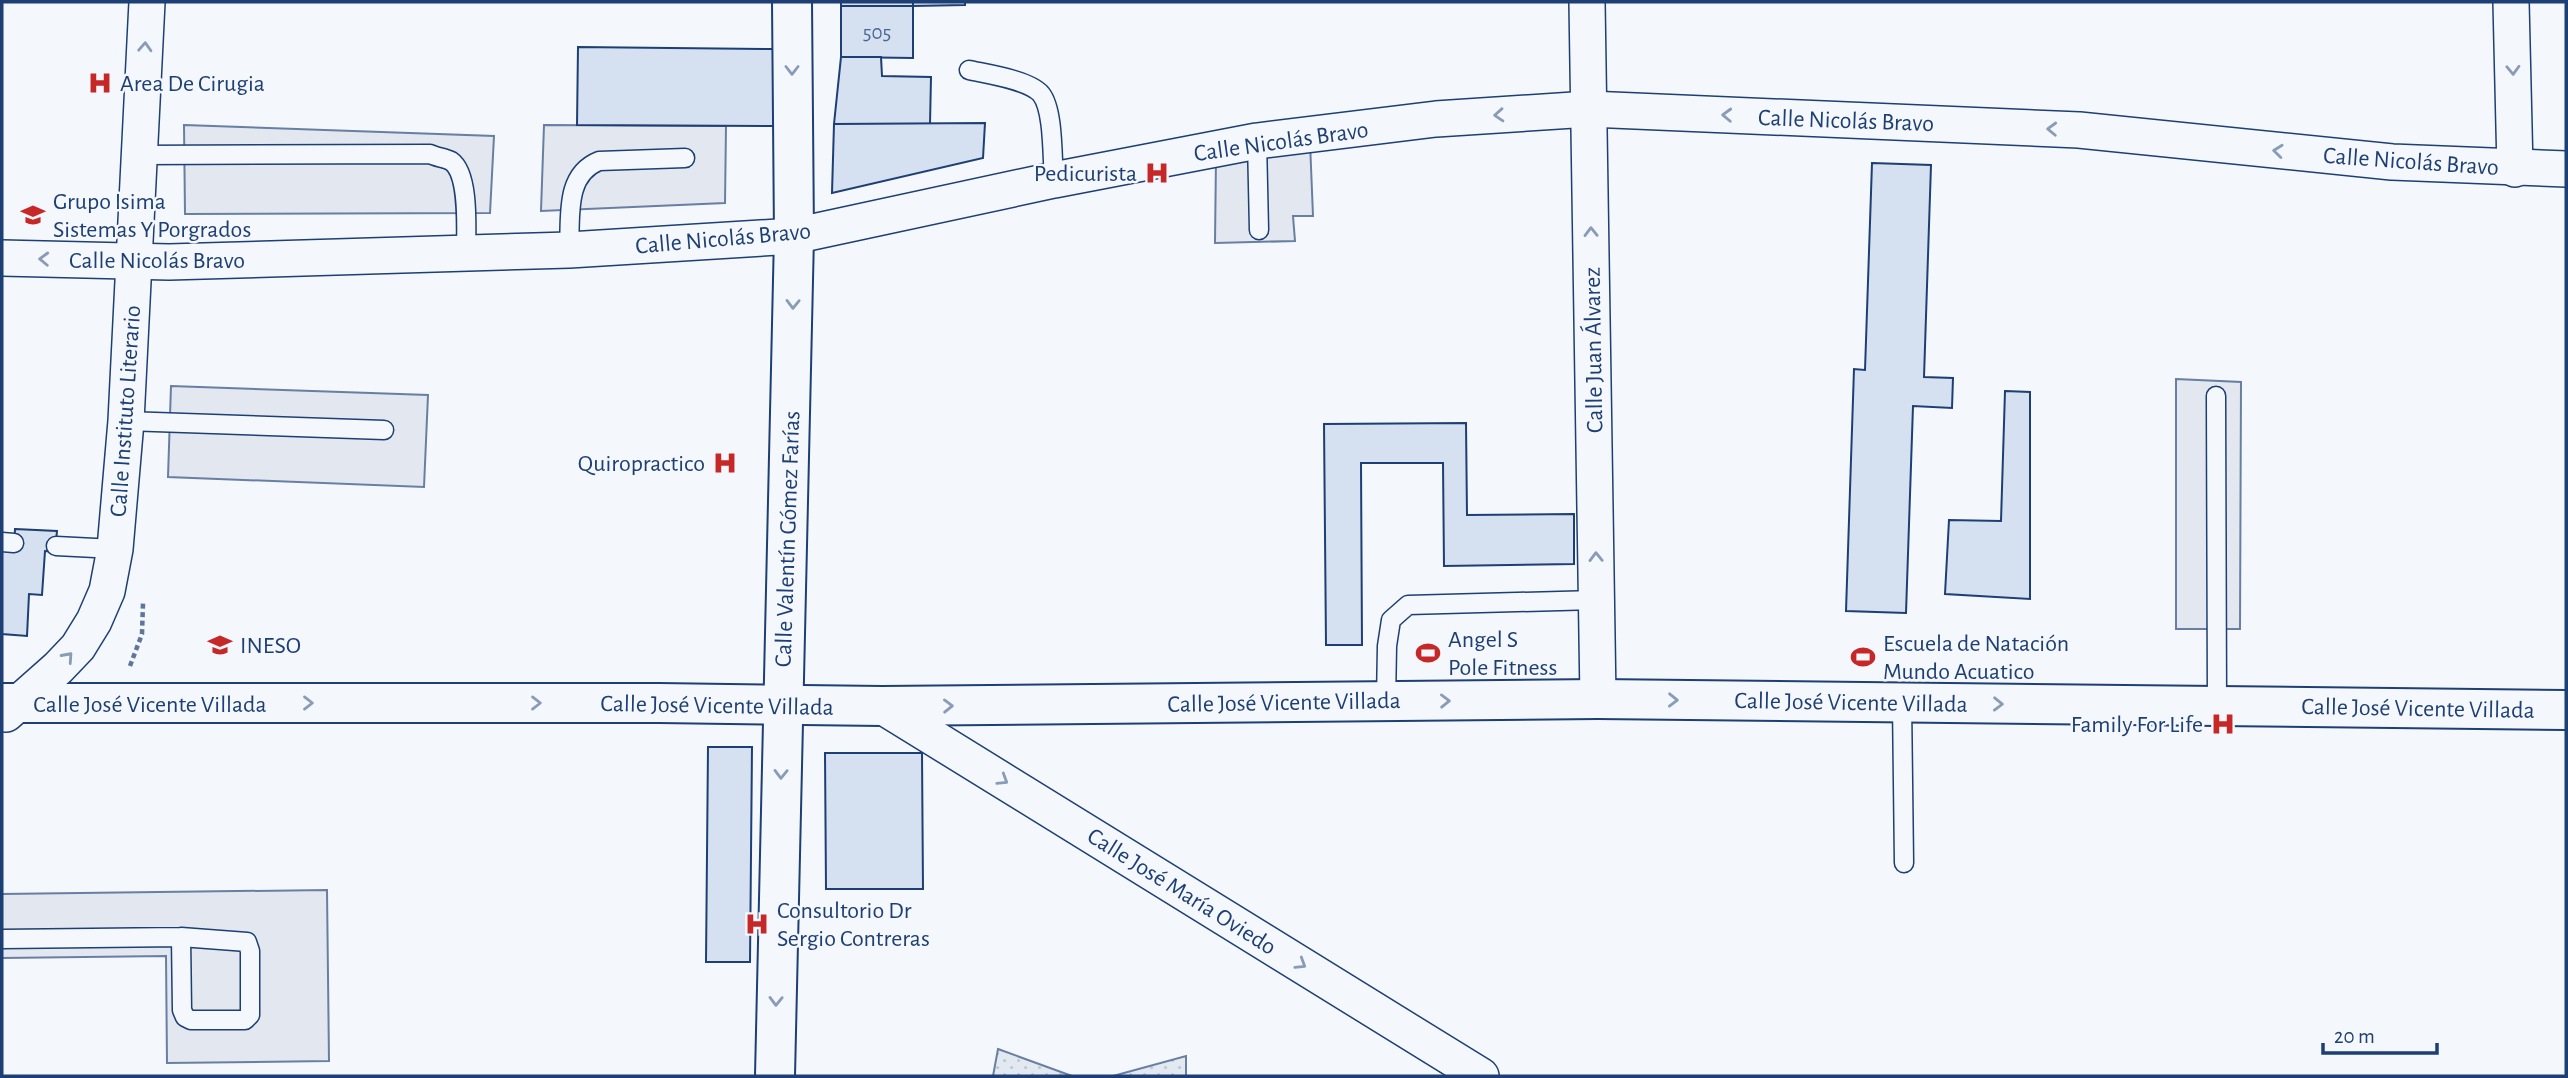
<svg xmlns="http://www.w3.org/2000/svg" width="2568" height="1078" viewBox="0 0 2568 1078" font-family="'Alegreya Sans',sans-serif">
<style>
.park{fill:url(#park-dots);stroke:#687fa3;stroke-width:2}
.parking{fill:#e3e8f0;stroke:#687fa3;stroke-width:2}
.building{fill:#d5e0f0;stroke:#1d3f73;stroke-width:2}
.lines{fill:none;stroke-linecap:round;stroke-linejoin:round}
.service-casing{stroke:#1d3f73;stroke-width:21}
.minor-casing{stroke:#1d3f73;stroke-width:38}
.secondary-casing{stroke:#1d3f73;stroke-width:42}
.path{stroke:#5e769c;stroke-width:4.5;stroke-dasharray:5 3.5;stroke-linecap:butt}
.service{stroke:#f4f7fb;stroke-width:18}
.minor{stroke:#f4f7fb;stroke-width:35}
.secondary{stroke:#f4f7fb;stroke-width:38}
.oneway{stroke:#889bb7}
.labels{text-anchor:middle;stroke-width:5;stroke-linejoin:round;paint-order:stroke}
.number-label{font-size:21px;fill:#4b6792}
.poi-label{font-size:24px;fill:#1d3f73;stroke:#f4f7fb;text-anchor:start}
.street-label{font-size:24px;fill:#1d3f73;stroke:#f4f7fb}
</style>
<defs>
<pattern id="park-dots" width="8" height="8" patternUnits="userSpaceOnUse" patternTransform="scale(1.75)"><rect width="8" height="8" fill="#e3e9f0"/><path d="M2 2h.1M6 6h.1" fill="none" stroke="#c2c9d1" stroke-width="1.8" stroke-linecap="round"/></pattern>
</defs>
<rect width="100%" height="100%" fill="#f4f7fb"/>
<!-- park -->
<g class="park">
<polygon points="998,1049 1072,1076 993,1076"/>
<polygon points="1186,1056 1186,1076 1113,1076"/>
</g>
<!-- parking -->
<g class="parking">
<polygon points="184,125 494,136 490,213 185,214"/>
<polygon points="544,125 726,126 725,203 541,211"/>
<polygon points="1310,142 1313,216 1293,216 1295,241 1215,243 1216,157"/>
<polygon points="2176,379 2241,382 2240,629 2176,629"/>
<polygon points="171,386 428,395 424,487 168,477"/>
<polygon points="327,890 329,1061 167,1063 166,956 2,958 2,894"/>
</g>
<!-- building -->
<g class="building">
<rect x="841" y="2" width="72" height="4"/>
<polygon points="913,2 965,2 965,5 913,6"/>
<polygon points="841,6 913,6 913,58 841,57"/>
<polygon points="578,47 774,49 783,126 577,125"/>
<polygon points="841,57 881,57 882,76 931,77 930,124 834,124"/>
<polygon points="985,123 983,158 832,193 834,124"/>
<polygon points="1872,163 1931,165 1924,377 1953,378 1952,408 1913,406 1906,613 1846,611 1854,369 1865,370"/>
<polygon points="2005,391 2030,392 2030,599 1945,594 1949,520 2001,521"/>
<polygon points="1466,423 1467,515 1574,514 1574,564 1444,566 1443,463 1361,463 1362,645 1326,645 1324,424"/>
<polygon points="15,529 57,531 55,552 45,551 42,595 29,594 27,636 2,634 2,548 14,548"/>
<polygon points="708,747 752,747 750,962 706,962"/>
<polygon points="825,753 922,753 923,889 826,889"/>
</g>
<g class="lines">
<!-- service casing -->
<g class="service-casing">
<g id="service">
<path d="M969,70C987,74 1029,80 1041,94C1054,110 1052,159 1054,180"/>
<polyline points="1257,141 1259,230"/>
<path d="M140,155L430,154C436,157 445,158 451,161C470,174 466,231 466,253"/>
<path d="M569,250C571,218 564,175 599,161L685,158"/>
<polyline points="2216,396 2217,706"/>
<polyline points="126,421 384,430"/>
<polyline points="2,542 14,543"/>
<polyline points="56,546 115,549"/>
<polyline points="1386,701 1387,646 1391,620 1408,605 1596,600"/>
<polyline points="1902,702 1904,863"/>
<polyline points="2,939 181,937 247,942 250,951 250,1015 245,1020 191,1020 185,1017 182,1010 181,937"/>
</g>
</g>
<!-- minor casing -->
<g class="minor-casing">
<g id="minor">
<polyline points="1587,2 1598,699"/>
<polyline points="2511,2 2515,169"/>
<polyline points="2,258 169,262 569,250 794,236 1054,180 1257,141 1436,119 1589,109 2079,130 2392,162 2566,169"/>
<polyline points="882,706 1481,1076"/>
<polyline points="6,714 58,668 78,647 94,621 107,591 115,549 126,421 147,2"/>
</g>
</g>
<!-- secondary casing -->
<g class="secondary-casing">
<g id="secondary">
<polyline points="2,703 659,703 882,706 1598,699 2566,710"/>
<polyline points="775,1076 794,236 792,2"/>
</g>
</g>
<!-- path -->
<polyline class="path" points="130,666 142,634 143,603"/>
<!-- service -->
<use href="#service" class="service"/>
<!-- minor -->
<use href="#minor" class="minor"/>
<!-- secondary -->
<use href="#secondary" class="secondary"/>
</g>
<!-- one-way arrows -->
<defs><path id="oneway-chevron" d="M-2-3.5L2.5 0L-2 3.5" fill="none" stroke-width="1.6" stroke-linecap="round" stroke-linejoin="round" transform="scale(1.75)"/></defs>
<g class="oneway">
<use href="#oneway-chevron" transform="translate(145 47) rotate(-87)"/>
<use href="#oneway-chevron" transform="translate(792 70) rotate(90)"/>
<use href="#oneway-chevron" transform="translate(2513 70) rotate(88)"/>
<use href="#oneway-chevron" transform="translate(1499 115) rotate(176)"/>
<use href="#oneway-chevron" transform="translate(1727 115) rotate(-178)"/>
<use href="#oneway-chevron" transform="translate(2052 129) rotate(-178)"/>
<use href="#oneway-chevron" transform="translate(2278 151) rotate(-174)"/>
<use href="#oneway-chevron" transform="translate(1591 232) rotate(-91)"/>
<use href="#oneway-chevron" transform="translate(44 259) rotate(-178)"/>
<use href="#oneway-chevron" transform="translate(793 304) rotate(91)"/>
<use href="#oneway-chevron" transform="translate(1596 557) rotate(-91)"/>
<use href="#oneway-chevron" transform="translate(68 657) rotate(-48)"/>
<use href="#oneway-chevron" transform="translate(1673 700) rotate(1)"/>
<use href="#oneway-chevron" transform="translate(1445 701) rotate(-1)"/>
<use href="#oneway-chevron" transform="translate(308 703)"/>
<use href="#oneway-chevron" transform="translate(536 703)"/>
<use href="#oneway-chevron" transform="translate(1998 704) rotate(1)"/>
<use href="#oneway-chevron" transform="translate(948 706) rotate(-1)"/>
<use href="#oneway-chevron" transform="translate(781 774) rotate(91)"/>
<use href="#oneway-chevron" transform="translate(1003 780) rotate(32)"/>
<use href="#oneway-chevron" transform="translate(1301 964) rotate(32)"/>
<use href="#oneway-chevron" transform="translate(776 1001) rotate(91)"/>
</g>
<!-- icons -->
<defs>
<g id="hospital-bare" transform="scale(1.89)"><path d="M-5-5h3v3.5h4V-5h3V5h-3V1.5h-4V5h-3Z" fill="#c62828" stroke="#f4f7fb" stroke-width="2.5" paint-order="stroke"/></g>
<g id="university-bare" transform="scale(1.89)"><path d="M0-5L7-2L0 1L-7-2ZM-4 1L0 2.5L4 1V4Q0 6-4 4Z" fill="#c62828" stroke="#f4f7fb" stroke-width="2.5" paint-order="stroke"/></g>
<g id="stadium-bare" transform="scale(1.89)"><path d="M0-5a6.5 5 0 1 0 0 10a6.5 5 0 1 0 0-10ZM-3.5-1.8h7v3.6h-7Z" fill="#c62828" stroke="#f4f7fb" stroke-width="2.5" paint-order="stroke"/></g>
</defs>
<g fill-rule="evenodd">
<use href="#hospital-bare" x="100" y="83"/>
<use href="#hospital-bare" x="1157" y="173"/>
<use href="#university-bare" x="33" y="215"/>
<use href="#hospital-bare" x="725" y="463"/>
<use href="#university-bare" x="220" y="645"/>
<use href="#stadium-bare" x="1428" y="653"/>
<use href="#stadium-bare" x="1863" y="657"/>
<use href="#hospital-bare" x="2223" y="724"/>
<use href="#hospital-bare" x="757" y="924"/>
</g>
<g class="labels">
<!-- number labels -->
<g class="number-label">
<text x="877" y="39">505</text>
</g>
<!-- poi labels -->
<g class="poi-label">
<text x="120" y="91">Area De Cirugia</text>
<text x="1137" y="181" text-anchor="end">Pedicurista</text>
<text x="53" y="209">Grupo Isima<tspan x="53" dy="28">Sistemas Y Porgrados</tspan></text>
<text x="705" y="471" text-anchor="end">Quiropractico</text>
<text x="1448" y="647">Angel S<tspan x="1448" dy="28">Pole Fitness</tspan></text>
<text x="1883" y="651">Escuela de Natación<tspan x="1883" dy="28">Mundo Acuatico</tspan></text>
<text x="240" y="653">INESO</text>
<text x="2203" y="732" text-anchor="end">Family For Life</text>
<text x="777" y="918">Consultorio Dr<tspan x="777" dy="28">Sergio Contreras</tspan></text>
</g>
<!-- street labels -->
<g class="street-label">
<text transform="translate(1846 120) rotate(2)" y="8">Calle Nicolás Bravo</text>
<text transform="translate(1281 141) rotate(-8)" y="8">Calle Nicolás Bravo</text>
<text transform="translate(2411 161) rotate(4)" y="8">Calle Nicolás Bravo</text>
<text transform="translate(723 238) rotate(-5)" y="8">Calle Nicolás Bravo</text>
<text x="157" y="268">Calle Nicolás Bravo</text>
<text transform="translate(1593 350) rotate(-91)" y="8">Calle Juan Álvarez</text>
<text transform="translate(125 411) rotate(-86)" y="8">Calle Instituto Literario</text>
<text transform="translate(787 539) rotate(-88)" y="8">Calle Valentín Gómez Farías</text>
<text transform="translate(1284 702) rotate(-1)" y="8">Calle José Vicente Villada</text>
<text transform="translate(1851 702) rotate(1)" y="8">Calle José Vicente Villada</text>
<text x="150" y="712">Calle José Vicente Villada</text>
<text transform="translate(717 705) rotate(1)" y="8">Calle José Vicente Villada</text>
<text transform="translate(2418 708) rotate(1)" y="8">Calle José Vicente Villada</text>
<text transform="translate(1182 891) rotate(32)" y="8">Calle José María Oviedo</text>
</g>
</g>
<!-- border -->
<rect width="2568" height="1078" fill="none" stroke="#1d3f73" stroke-width="7"/>
<!-- scale -->
<path d="M2323 1043v10h114v-10" fill="none" stroke="#1d3f73" stroke-width="3.5"/>
<text x="2334" y="1043" font-size="21" fill="#1d3f73" stroke="#f4f7fb" stroke-width="5" paint-order="stroke">20 m</text>
</svg>
